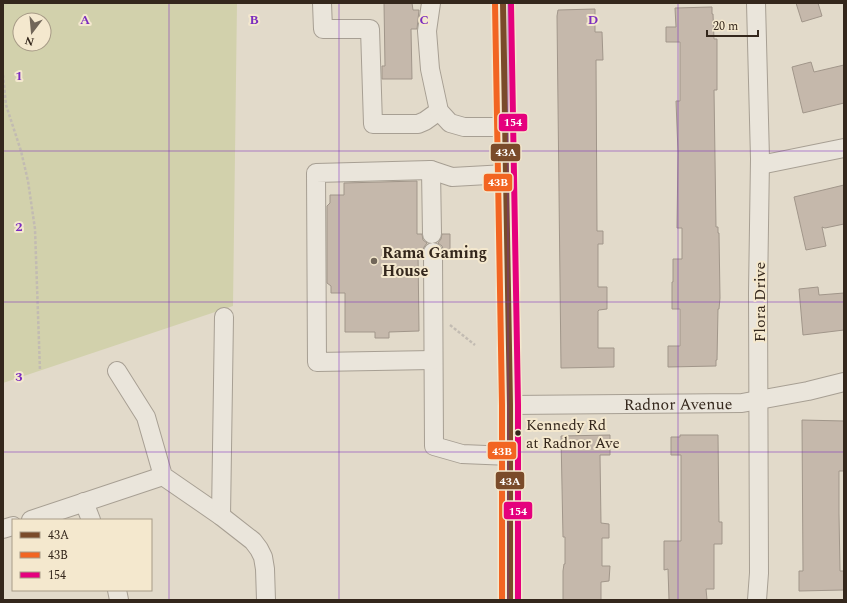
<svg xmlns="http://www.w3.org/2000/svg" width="847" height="603" viewBox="0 0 847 603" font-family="Spectral,serif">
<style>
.green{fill:#d2d1ac;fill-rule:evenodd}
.building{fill:#c5b8ab;stroke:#a1968a}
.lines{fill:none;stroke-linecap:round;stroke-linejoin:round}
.minor-casing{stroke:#a79f93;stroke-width:20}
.major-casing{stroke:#8c847a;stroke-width:24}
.path{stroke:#c2bbb2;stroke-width:2.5;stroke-dasharray:3 2;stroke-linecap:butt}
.minor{stroke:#eae5db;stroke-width:18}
.major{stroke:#e1dbcd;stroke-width:22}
.bus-1-casing{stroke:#f4e8ce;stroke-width:9}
.bus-2-casing{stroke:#f4e8ce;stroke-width:9}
.bus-3-casing{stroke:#f4e8ce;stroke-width:9}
.bus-1{stroke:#7a4b2a;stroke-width:6}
.bus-2{stroke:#f26522;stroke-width:6}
.bus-3{stroke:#e5007d;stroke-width:6}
.grid{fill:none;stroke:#7b2cbf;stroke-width:1;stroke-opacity:0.55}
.poi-dot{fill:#716659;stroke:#f4e8ce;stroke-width:1.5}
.bus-dot{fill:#34271c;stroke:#f4e8ce;stroke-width:1.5}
.labels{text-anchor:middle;stroke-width:4;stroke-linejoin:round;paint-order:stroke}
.bus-label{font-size:15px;fill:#34271c;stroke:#f4e8ce;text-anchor:start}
.poi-label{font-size:16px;font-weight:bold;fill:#34271c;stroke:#f4e8ce;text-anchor:start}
.street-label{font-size:16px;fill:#34271c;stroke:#f4e8ce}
.grid-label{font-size:13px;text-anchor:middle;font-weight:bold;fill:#7b2cbf;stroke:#f4e8ce;stroke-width:4;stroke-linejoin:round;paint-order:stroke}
.line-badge{stroke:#f4e8ce;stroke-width:1.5}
.badge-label{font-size:11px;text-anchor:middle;font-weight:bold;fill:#fff}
</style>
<rect width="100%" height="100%" fill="#e2daca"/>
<!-- green -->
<path class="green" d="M3,3H237L233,306L3,383ZM20,20H44V44H20Z"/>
<!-- building -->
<g class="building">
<polygon points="384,3 412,3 413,10 419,10 417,29 411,29 412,79 382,79 382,66 385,66"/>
<polygon points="796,3 818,3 822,16 802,22"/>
<polygon points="712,7 712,14 713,14 714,39 717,39 717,90 714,90 716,227 718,227 718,233 719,233 720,298 719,309 718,309 717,360 716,360 716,366 668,367 668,346 680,346 680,309 672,309 672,282 673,282 673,259 682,259 682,228 677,228 678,152 676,101 680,101 680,42 666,42 666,27 676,27 675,8"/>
<polygon points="595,9 595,32 602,32 603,60 596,60 597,231 603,231 603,244 598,244 598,287 607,287 607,309 599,310 598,311 598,348 614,348 614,367 561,368 557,16 558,10"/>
<polygon points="811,62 814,72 844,65 844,103 803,113 792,67"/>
<polygon points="417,181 417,234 422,234 423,240 427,243 424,247 422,253 418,253 419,331 389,332 389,338 375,338 375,332 345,332 345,293 331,293 331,286 327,283 327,206 330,203 330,195 344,195 344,183"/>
<polygon points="844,185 844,224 825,228 822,227 826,246 806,250 794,197"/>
<polygon points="442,234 450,234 450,252 444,252 442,246 438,243 441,239"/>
<polygon points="818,287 819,295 844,293 844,330 803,335 799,289"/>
<polygon points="802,420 844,421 844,471 839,471 839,514 840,571 844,571 844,590 799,591 799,571 803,571"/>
<polygon points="610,435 610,455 600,455 601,523 609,524 609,538 602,538 602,566 610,566 609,581 601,582 601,600 563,600 563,571 564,564 565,564 565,537 563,537 561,436"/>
<polygon points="680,435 718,435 719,522 722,522 722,544 714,544 714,589 706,589 707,600 669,600 668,569 664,570 664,541 681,541 681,455 671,455 671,437 680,437"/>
</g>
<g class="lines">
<!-- minor casing -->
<g class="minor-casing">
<g id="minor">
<polyline points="322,3 323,29 370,29 373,124 418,124 425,121 439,111"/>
<polyline points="431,3 427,31 430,69 439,111 450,123 464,127 505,127"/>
<polyline points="756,3 760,159 758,293 759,573 757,600"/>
<polyline points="760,165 844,148"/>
<polyline points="431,170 432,234"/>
<polyline points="433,252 434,446 462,454 510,456"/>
<polyline points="433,360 317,362 316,173 431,170 452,177 506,174"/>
<polyline points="117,371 146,417 163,476 221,516 253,541 259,549 263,557 265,569 266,600"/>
<path id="s1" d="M510,405L742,403L808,391L844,382"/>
<polyline points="84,502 91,520"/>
<polyline points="221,516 224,317"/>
<polyline points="31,520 163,476"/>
<polyline points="3,529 13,526"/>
<polyline points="117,590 119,600"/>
</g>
</g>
<!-- major casing -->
<g class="major-casing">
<polyline id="major" points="503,3 510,405 510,600"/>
</g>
<!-- path -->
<g class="path">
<polyline points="3,75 6,105 21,151 28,181 35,229 40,371"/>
<polyline points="450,325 475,345"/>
</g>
<!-- minor -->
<use href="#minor" class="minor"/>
<!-- major -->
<use href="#major" class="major"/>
<!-- bus-1 casing -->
<g class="bus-1-casing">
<polyline id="bus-1" points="503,3 510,405 510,600"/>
</g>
<!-- bus-2 casing -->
<g class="bus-2-casing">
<polyline id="bus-2" points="495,3 502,405 502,600"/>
</g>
<!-- bus-3 casing -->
<g class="bus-3-casing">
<polyline id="bus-3" points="511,3 518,405 518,600"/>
</g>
<!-- bus-1 -->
<use href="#bus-1" class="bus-1"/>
<!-- bus-2 -->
<use href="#bus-2" class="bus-2"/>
<!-- bus-3 -->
<use href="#bus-3" class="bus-3"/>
</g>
<!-- grid -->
<path class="grid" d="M169,3V600M339,3V600M508,3V600M678,3V600M3,151H844M3,302H844M3,452H844"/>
<!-- markers -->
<circle class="poi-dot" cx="374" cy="261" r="4"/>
<circle class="bus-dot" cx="518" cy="433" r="3.5"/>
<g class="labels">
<!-- bus labels -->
<g class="bus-label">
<text x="526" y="430">Kennedy Rd<tspan x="526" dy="18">at Radnor Ave</tspan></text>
</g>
<!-- poi labels -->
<g class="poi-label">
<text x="382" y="258">Rama Gaming<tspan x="382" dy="18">House</tspan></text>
</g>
<!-- street labels -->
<g class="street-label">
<text transform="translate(759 302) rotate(-90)" y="6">Flora Drive</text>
<text dy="6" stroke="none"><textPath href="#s1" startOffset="168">Radnor Avenue</textPath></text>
</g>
</g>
<g class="grid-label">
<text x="85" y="24">A</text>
<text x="254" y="24">B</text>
<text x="424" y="24">C</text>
<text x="593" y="24">D</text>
<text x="19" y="80">1</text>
<text x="19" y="231">2</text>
<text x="19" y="381">3</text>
</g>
<g class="line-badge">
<rect x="498" y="113" width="30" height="19" rx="4" fill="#e5007d"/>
<rect x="490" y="143" width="31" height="19" rx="4" fill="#7a4b2a"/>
<rect x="483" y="173" width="30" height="19" rx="4" fill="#f26522"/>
<rect x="487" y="441" width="30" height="19" rx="4" fill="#f26522"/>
<rect x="495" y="471" width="30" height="19" rx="4" fill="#7a4b2a"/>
<rect x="503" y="501" width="30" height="19" rx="4" fill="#e5007d"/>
</g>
<g class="badge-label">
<text x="513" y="126">154</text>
<text x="506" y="156">43A</text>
<text x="498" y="186">43B</text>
<text x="502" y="455">43B</text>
<text x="510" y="485">43A</text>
<text x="518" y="515">154</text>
</g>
<!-- border -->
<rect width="847" height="603" fill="none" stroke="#34271c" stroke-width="8"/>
<!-- legend -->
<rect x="12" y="519" width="140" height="72" fill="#f4e8ce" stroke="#a79b87"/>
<rect x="20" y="532" width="20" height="6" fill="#7a4b2a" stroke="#a79b87"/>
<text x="48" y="539" font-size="12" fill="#34271c">43A</text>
<rect x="20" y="552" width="20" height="6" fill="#f26522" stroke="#a79b87"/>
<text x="48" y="559" font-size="12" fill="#34271c">43B</text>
<rect x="20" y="572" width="20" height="6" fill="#e5007d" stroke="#a79b87"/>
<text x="48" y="579" font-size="12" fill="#34271c">154</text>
<!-- north arrow -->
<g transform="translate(32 32) rotate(196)"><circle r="19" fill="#f4e8ce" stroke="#a79b87"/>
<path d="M0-3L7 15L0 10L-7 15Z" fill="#716659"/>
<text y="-6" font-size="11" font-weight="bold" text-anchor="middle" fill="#34271c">N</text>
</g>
<!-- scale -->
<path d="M707 30v6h51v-6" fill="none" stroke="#34271c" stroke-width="2"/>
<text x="713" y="30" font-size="12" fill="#34271c" stroke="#f4e8ce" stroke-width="3" paint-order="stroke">20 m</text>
</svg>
